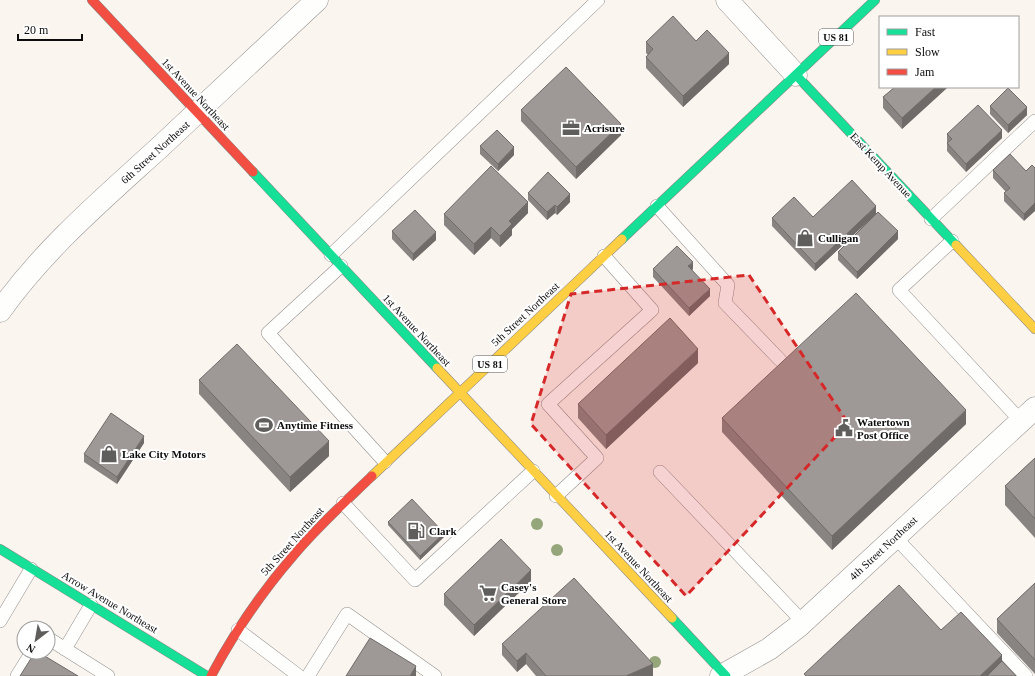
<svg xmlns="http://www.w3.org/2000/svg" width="1035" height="676" viewBox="0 0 1035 676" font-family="'Times New Roman',serif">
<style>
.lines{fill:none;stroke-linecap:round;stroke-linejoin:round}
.lane-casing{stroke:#94918f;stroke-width:14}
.street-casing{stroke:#94918f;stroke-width:23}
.fast-casing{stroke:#8a8885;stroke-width:10}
.slow-casing{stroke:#8a8885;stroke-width:10}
.jam-casing{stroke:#8a8885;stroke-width:10}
.lane{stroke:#fefefd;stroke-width:13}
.street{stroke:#fefefd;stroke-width:22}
.fast{stroke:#16e098;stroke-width:9}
.slow{stroke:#ffcf43;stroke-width:9}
.jam{stroke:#f24e42;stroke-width:9}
.tree{fill:#95a67b}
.wall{fill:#888481}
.shaded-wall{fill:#6f6b69}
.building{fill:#9e9996;stroke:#6f6b69}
.marked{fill:#d62828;fill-opacity:0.2;stroke:#d62828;stroke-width:3;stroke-dasharray:8 5;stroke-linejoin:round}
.labels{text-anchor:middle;stroke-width:4;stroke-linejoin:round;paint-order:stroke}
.shield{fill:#fff;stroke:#555;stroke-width:1}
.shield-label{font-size:10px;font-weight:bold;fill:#0c0c0c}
.street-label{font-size:11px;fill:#0c0c0c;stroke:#fff}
.poi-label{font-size:11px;font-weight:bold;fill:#0c0c0c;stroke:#fff;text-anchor:start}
</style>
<rect width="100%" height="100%" fill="#fbf5f0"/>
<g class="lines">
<!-- lane casing -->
<g class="lane-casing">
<g id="lane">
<polyline points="657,206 728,285 725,303 780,360"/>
<polyline points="931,219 1035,121"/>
<polyline points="952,241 899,290 1021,421"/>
<polyline points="331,255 598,0"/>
<polyline points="341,266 268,333 385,462"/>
<polyline points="660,472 803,622"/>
<polyline points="556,496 597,458 548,404 652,310 604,256"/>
<polyline points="343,503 415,580 533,471"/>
<polyline points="895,537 1026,676"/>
<polyline points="91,605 65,649 108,676"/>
<polyline points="0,621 31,569"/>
<polyline points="238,630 299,676"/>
<polyline points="48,638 65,649"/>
<polyline points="17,676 32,652"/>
<polyline points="308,676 347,614 435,676"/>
</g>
</g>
<!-- street casing -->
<g class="street-casing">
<g id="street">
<polyline points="727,0 796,75"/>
<path d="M0,311C45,248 103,199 160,147C213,98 265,49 317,0"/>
<polyline points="721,676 769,649 799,626 1035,408"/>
</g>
</g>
<!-- fast casing -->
<g class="fast-casing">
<g id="fast">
<polyline points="796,75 956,245"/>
<polyline points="253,172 437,368"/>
<polyline points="622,239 875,0"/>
<polyline points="0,549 207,676"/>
<polyline points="672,618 726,676"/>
</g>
</g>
<!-- slow casing -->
<g class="slow-casing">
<g id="slow">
<polyline points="956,245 1035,329"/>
<polyline points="437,368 672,618"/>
<polyline points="372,476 622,239"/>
</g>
</g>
<!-- jam casing -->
<g class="jam-casing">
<g id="jam">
<polyline points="92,0 253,172"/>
<path d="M211,676C234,633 261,593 293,556C317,527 345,502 372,476"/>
</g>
</g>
<!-- lane -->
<use href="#lane" class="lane"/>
<!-- street -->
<use href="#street" class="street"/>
<!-- fast -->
<use href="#fast" class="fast"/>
<!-- slow -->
<use href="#slow" class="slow"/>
<!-- jam -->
<use href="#jam" class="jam"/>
</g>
<!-- trees -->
<g class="tree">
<circle cx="537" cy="524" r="6"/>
<circle cx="557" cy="550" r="6"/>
<circle cx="655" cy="662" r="6"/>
</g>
<!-- wall -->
<g class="wall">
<polygon points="696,41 729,64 683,107 646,68 646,57 648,55 646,53 646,42"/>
<polygon points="895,87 948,87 902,129 883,108 883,97"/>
<polygon points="990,106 1027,115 1008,133 990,114"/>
<polygon points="521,110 621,135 576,179 521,121"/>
<polygon points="947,134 1002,138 966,172 947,151 947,143 948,143 947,142"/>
<polygon points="480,146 514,155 498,171 480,154"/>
<polygon points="993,170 1026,171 1024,221 1004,201 1004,193 1006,192 993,178"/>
<polygon points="528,193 570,202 557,215 555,213 547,220 528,200"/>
<polygon points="528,213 512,229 512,235 500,247 491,238 474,255 444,225 444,214"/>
<polygon points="876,214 815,271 772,226 772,218 813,217"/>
<polygon points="392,231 436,240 413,261 392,239"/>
<polygon points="898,239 857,279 838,260 838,252"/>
<polygon points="653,269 693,269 692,270 710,296 689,316 653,277"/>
<polygon points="698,363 606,449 578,418 578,404"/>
<polygon points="199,380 329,456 290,492 199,394"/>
<polygon points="722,418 966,424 832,550 722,432"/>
<polygon points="144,443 117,484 84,462 84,454"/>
<polygon points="1035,458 1035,538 1005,505 1005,486"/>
<polygon points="388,522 444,537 420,560 388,525"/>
<polygon points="531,581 474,636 444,605 444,594"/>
<polygon points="1035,583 1035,674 997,633 997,619"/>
<polygon points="502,644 653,676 536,676 526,664 517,672 502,655"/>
</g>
<!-- shaded-wall -->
<g class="shaded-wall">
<polygon points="729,53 729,64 683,107 683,96"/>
<polygon points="936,87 948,87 902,129 902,118"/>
<polygon points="1027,107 1027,115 1008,133 1008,125"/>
<polygon points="621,124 621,135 576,179 576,167"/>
<polygon points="1002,130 1002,138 966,172 966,164"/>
<polygon points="514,147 514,155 498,171 498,164"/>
<polygon points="570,194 570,202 557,215 557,207"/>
<polygon points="528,202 528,213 512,229 512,235 500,247 500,236 509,221"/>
<polygon points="1035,203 1035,211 1024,221 1024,214"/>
<polygon points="555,205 555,213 547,220 547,212"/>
<polygon points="876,206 876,214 815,271 815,264"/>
<polygon points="491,227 491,238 474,255 474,244"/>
<polygon points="898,231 898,239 857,279 857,272"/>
<polygon points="436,232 436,240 413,261 413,254"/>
<polygon points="693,262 693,269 688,274 688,266"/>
<polygon points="710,289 710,296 689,316 689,308"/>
<polygon points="698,349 698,363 606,449 606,435"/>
<polygon points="966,410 966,424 832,550 832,536"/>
<polygon points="144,436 144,443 117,484 117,477"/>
<polygon points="329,441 329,456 290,492 290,477"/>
<polygon points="444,533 444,537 420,560 420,556"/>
<polygon points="531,570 531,581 474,636 474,625"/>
<polygon points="526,653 526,664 517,672 517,661"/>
<polygon points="1002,655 1002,669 995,676 980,676"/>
<polygon points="653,664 653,676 626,676"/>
<polygon points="416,666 416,676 410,676"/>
</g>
<!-- building -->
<g class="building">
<polygon points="673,16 696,41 707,30 729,53 683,96 646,57 653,49 646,42"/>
<polygon points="566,67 621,124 576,167 521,110"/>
<polygon points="895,87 936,87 902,118 883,97"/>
<polygon points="1008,88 1027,107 1008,125 990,106"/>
<polygon points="978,105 1002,130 966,164 947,143 952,139 947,134"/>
<polygon points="497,130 514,147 498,164 480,146"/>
<polygon points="1010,154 1026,171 1032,165 1035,168 1035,203 1024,214 1004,193 1010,188 993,170"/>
<polygon points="491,166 528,202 509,221 512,224 500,236 491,227 474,244 444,214"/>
<polygon points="548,172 570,194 557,207 555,205 547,212 528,193"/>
<polygon points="852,180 876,206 815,264 772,218 794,197 813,217"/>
<polygon points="415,210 436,232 413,254 392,231"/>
<polygon points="878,212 898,231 857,272 838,252"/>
<polygon points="677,246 693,262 688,266 710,289 689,308 653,269"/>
<polygon points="856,293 966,410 832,536 722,418"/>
<polygon points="670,318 698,349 606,435 578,404"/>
<polygon points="237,344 329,441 290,477 199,380"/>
<polygon points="111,413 144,436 117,477 84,454"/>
<polygon points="1035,458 1035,519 1005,486"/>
<polygon points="412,499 444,533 420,556 388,522"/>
<polygon points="501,539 531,570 474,625 444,594"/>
<polygon points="574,578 653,664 626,676 546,676 526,653 517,661 502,644"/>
<polygon points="1035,583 1035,660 997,619"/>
<polygon points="899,585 941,630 961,612 1002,655 980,676 806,676 804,674"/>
<polygon points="370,638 416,666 410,676 346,676"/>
<polygon points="35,652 38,652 78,676 20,676"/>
<polygon points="1002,661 1016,676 987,676"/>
</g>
<!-- marked area -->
<path class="marked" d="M749,275L848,423L686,596L531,424L571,294Z"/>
<!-- icons -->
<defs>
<g id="office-bare" transform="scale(1.38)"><path d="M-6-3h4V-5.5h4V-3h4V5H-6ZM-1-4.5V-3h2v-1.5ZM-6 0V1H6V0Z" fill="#605e5c" stroke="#fff" stroke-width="2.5" paint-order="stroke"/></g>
<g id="shop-bare" transform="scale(1.38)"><path d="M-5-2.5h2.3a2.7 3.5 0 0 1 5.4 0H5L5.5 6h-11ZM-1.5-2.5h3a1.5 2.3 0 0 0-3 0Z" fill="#605e5c" stroke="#fff" stroke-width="2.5" paint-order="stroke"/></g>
<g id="stadium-bare" transform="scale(1.38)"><path d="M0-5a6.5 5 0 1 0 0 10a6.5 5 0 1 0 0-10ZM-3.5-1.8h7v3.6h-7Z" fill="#605e5c" stroke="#fff" stroke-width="2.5" paint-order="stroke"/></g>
<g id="civic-bare" transform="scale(1.38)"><path d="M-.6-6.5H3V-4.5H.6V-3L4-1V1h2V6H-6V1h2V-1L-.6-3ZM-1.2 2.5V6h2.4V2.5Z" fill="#605e5c" stroke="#fff" stroke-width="2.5" paint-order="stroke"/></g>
<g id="fuel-bare" transform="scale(1.38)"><path d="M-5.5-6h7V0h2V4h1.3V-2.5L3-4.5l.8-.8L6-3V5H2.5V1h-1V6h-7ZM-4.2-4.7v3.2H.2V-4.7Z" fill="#605e5c" stroke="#fff" stroke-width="2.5" paint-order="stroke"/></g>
<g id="supermarket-bare" transform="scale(1.38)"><path d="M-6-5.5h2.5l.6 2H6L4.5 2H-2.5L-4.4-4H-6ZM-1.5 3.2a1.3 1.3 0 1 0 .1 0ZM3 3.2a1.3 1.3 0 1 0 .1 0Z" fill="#605e5c" stroke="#fff" stroke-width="2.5" paint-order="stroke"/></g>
</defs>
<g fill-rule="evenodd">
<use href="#office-bare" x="571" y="128"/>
<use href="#shop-bare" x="805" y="238"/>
<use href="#stadium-bare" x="264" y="425"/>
<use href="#civic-bare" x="844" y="428"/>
<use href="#shop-bare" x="109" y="454"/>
<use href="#fuel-bare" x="416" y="531"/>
<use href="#supermarket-bare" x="488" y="593"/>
</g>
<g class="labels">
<!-- shield labels -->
<g class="shield">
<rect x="819" y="29" width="34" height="16" rx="3"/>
<rect x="473" y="356" width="34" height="16" rx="3"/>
</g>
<g class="shield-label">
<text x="836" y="41">US 81</text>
<text x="490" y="368">US 81</text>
</g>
<!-- street labels -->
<g class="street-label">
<text transform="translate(196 94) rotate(47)" y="4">1st Avenue Northeast</text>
<text transform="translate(155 152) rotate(-42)" y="4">6th Street Northeast</text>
<text transform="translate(881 165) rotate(47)" y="4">East Kemp Avenue</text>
<text transform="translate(525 314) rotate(-43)" y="4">5th Street Northeast</text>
<text transform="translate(417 330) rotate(47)" y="4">1st Avenue Northeast</text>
<text transform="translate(292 541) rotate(-48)" y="4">5th Street Northeast</text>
<text transform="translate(883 548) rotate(-43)" y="4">4th Street Northeast</text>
<text transform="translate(639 566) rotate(47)" y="4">1st Avenue Northeast</text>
<text transform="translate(110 602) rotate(31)" y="4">Arrow Avenue Northeast</text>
</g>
<!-- poi labels -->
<g class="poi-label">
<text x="584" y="132">Acrisure</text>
<text x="818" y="242">Culligan</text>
<text x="857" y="426">Watertown<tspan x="857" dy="13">Post Office</tspan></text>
<text x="277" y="429">Anytime Fitness</text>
<text x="122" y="458">Lake City Motors</text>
<text x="429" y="535">Clark</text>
<text x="501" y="591">Casey's<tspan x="501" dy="13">General Store</tspan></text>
</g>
</g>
<!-- legend -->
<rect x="879" y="16" width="140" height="72" fill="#ffffff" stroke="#9e9e9e"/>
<rect x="887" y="29" width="20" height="6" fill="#16e098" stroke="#9e9e9e"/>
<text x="915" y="36" font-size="12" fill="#0c0c0c">Fast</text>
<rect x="887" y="49" width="20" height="6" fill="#ffcf43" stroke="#9e9e9e"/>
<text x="915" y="56" font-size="12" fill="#0c0c0c">Slow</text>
<rect x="887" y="69" width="20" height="6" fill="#f24e42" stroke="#9e9e9e"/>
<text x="915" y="76" font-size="12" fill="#0c0c0c">Jam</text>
<!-- north arrow -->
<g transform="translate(36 640) rotate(211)"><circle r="19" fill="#ffffff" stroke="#9e9e9e"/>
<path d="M0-3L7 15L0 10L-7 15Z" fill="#605e5c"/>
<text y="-6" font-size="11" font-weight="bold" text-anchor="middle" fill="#0c0c0c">N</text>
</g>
<!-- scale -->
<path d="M18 34v6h64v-6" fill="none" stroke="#0c0c0c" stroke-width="2"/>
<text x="24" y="34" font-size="12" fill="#0c0c0c" stroke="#ffffff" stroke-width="3" paint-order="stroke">20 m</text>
</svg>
